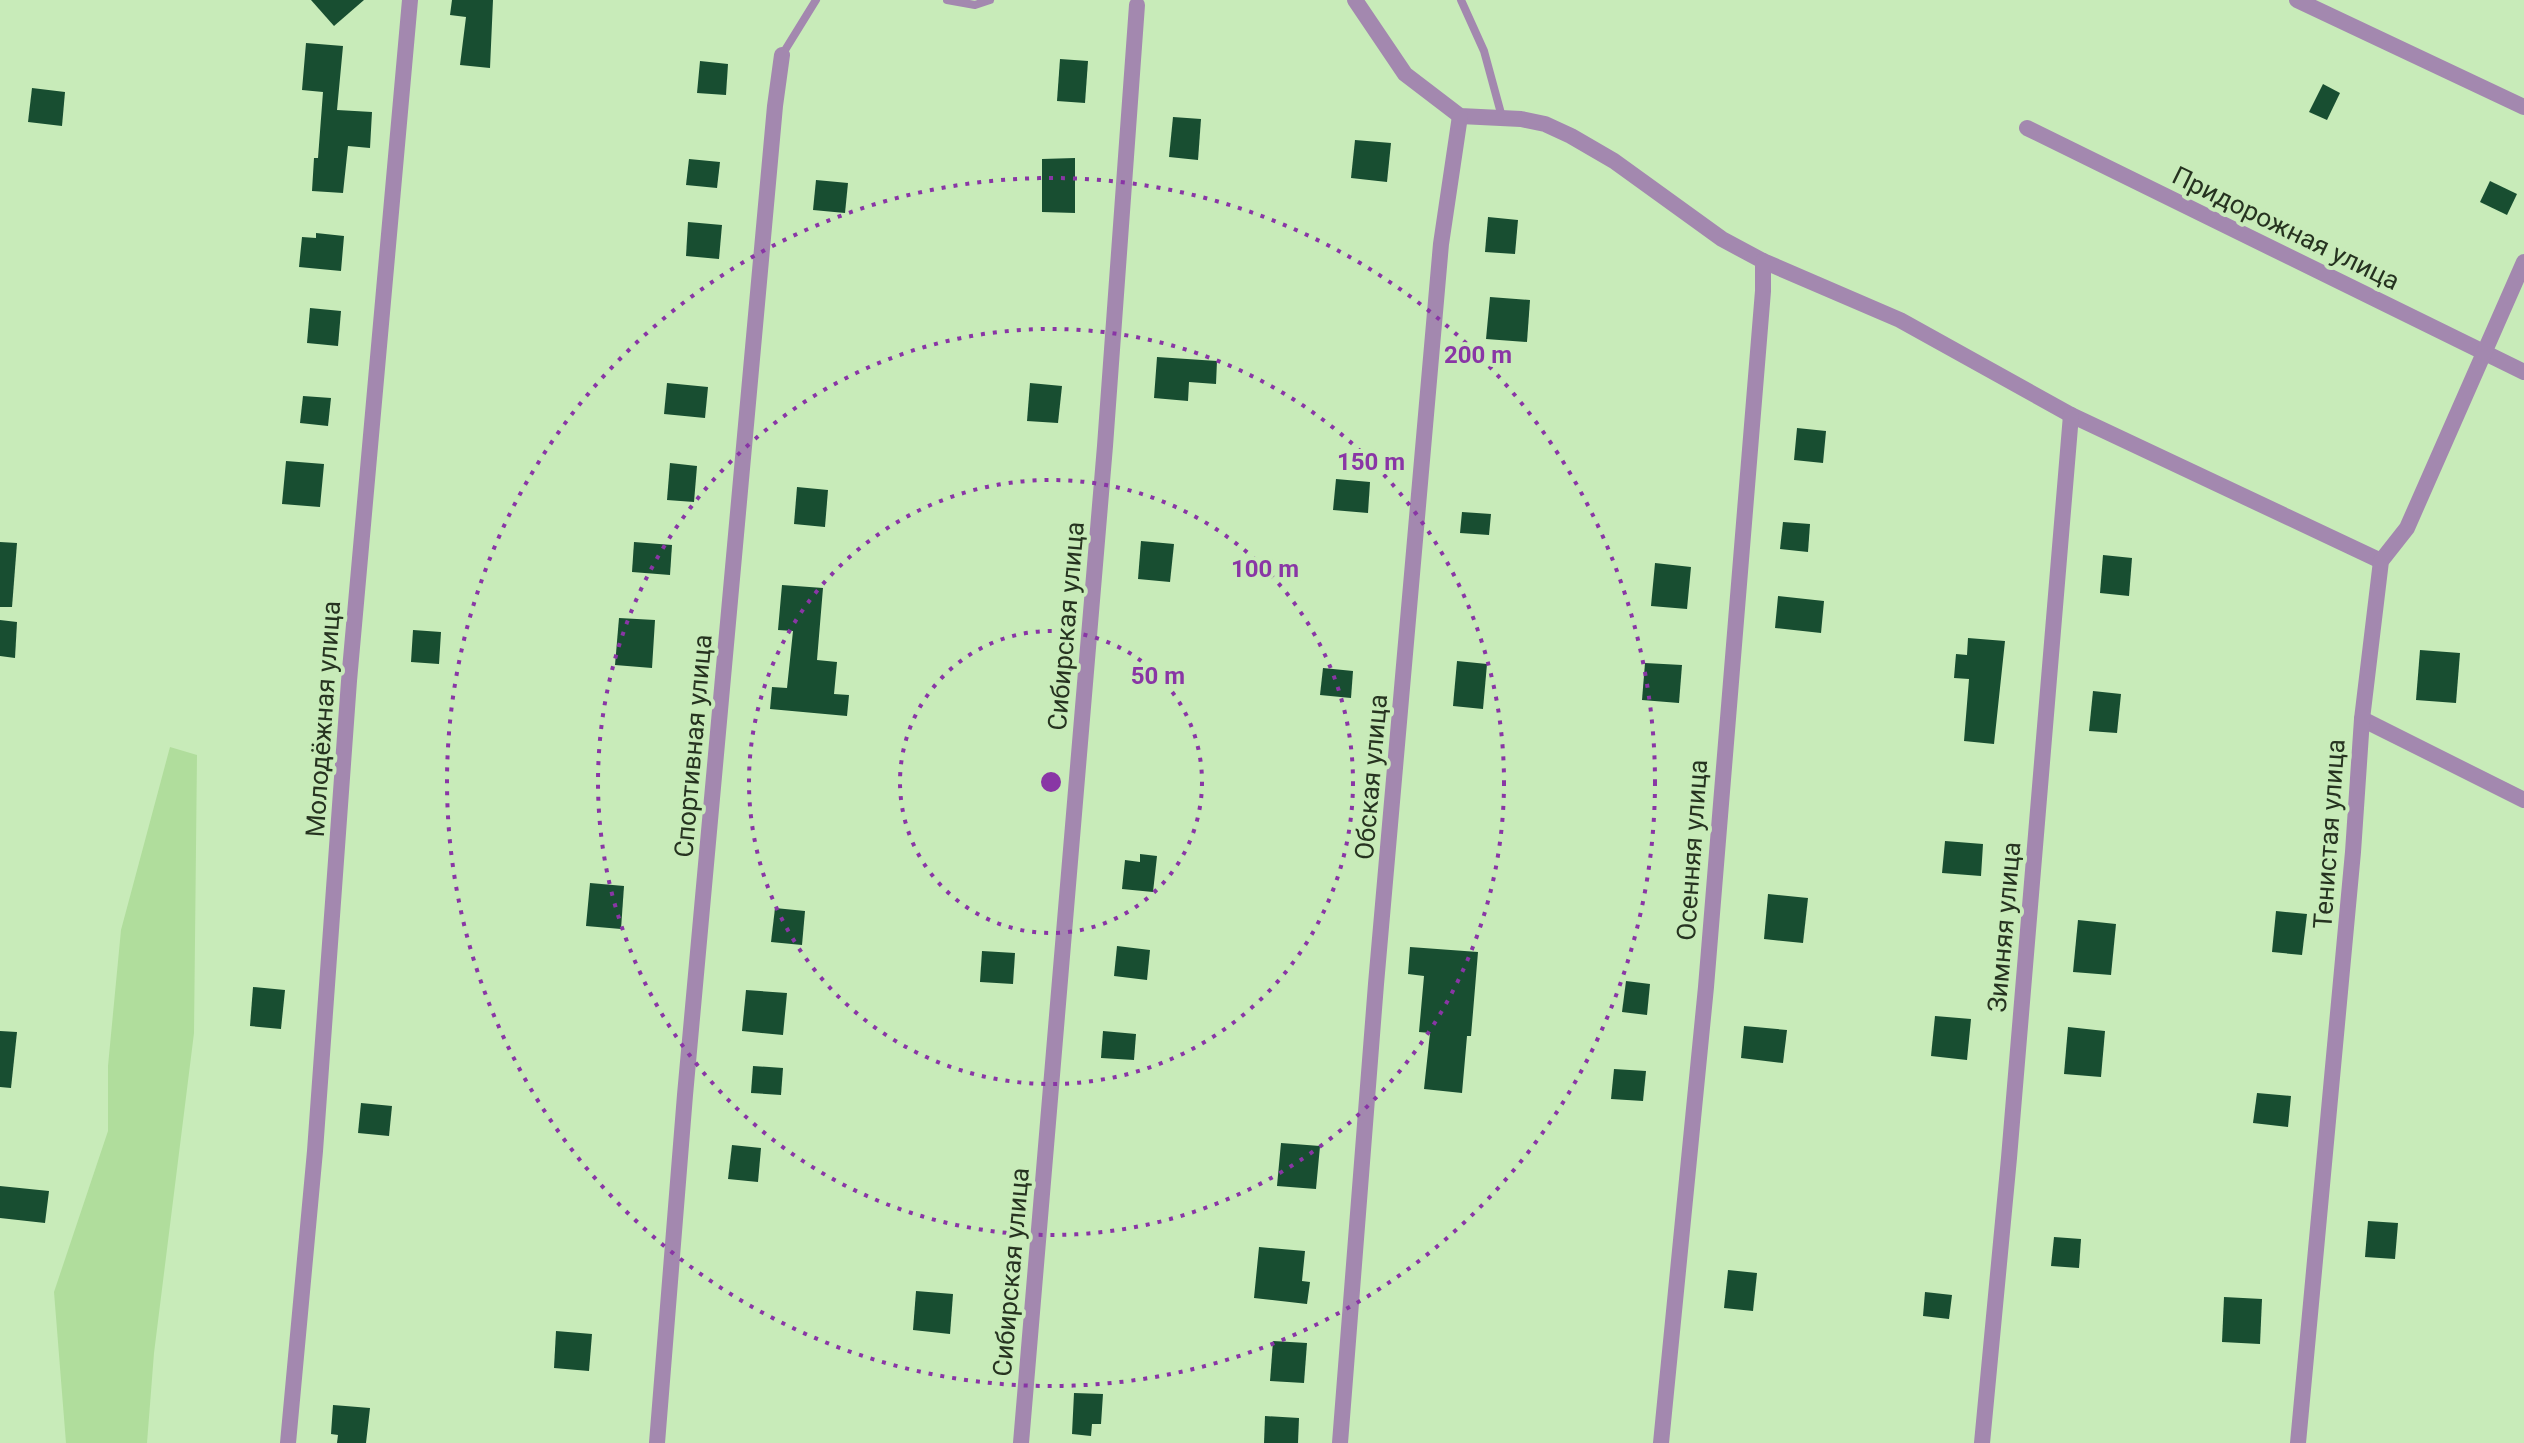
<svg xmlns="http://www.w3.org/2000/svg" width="2524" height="1443" viewBox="0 0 2524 1443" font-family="Roboto,sans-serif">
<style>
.green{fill:#b0dd9c}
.building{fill:#184e31}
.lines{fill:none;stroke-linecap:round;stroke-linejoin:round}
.service{stroke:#a388af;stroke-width:8}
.minor{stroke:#a388af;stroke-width:16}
.ring{fill:none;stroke:#8936a5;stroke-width:4;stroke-dasharray:4 8}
.labels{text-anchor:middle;stroke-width:8;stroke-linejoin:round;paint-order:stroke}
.street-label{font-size:26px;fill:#263320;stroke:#c8ebb9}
.centre{fill:#8936a5;stroke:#c8ebb9;stroke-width:4}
.ring-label{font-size:24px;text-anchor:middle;font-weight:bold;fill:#8936a5;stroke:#c8ebb9;stroke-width:8;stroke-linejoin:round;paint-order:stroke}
</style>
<rect width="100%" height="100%" fill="#c8ebb9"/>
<!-- green -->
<polygon class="green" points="170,747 197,755 194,1033 154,1353 147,1443 66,1443 54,1292 108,1131 108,1066 121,930"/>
<!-- building -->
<g class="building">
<polygon points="311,0 364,0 334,26"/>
<polygon points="452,0 493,0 490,68 460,65 466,17 450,15"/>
<polygon points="306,43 343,46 337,110 372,112 370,148 348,146 343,193 312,191 314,158 318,158 323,92 302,90"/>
<polygon points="1060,59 1088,61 1085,103 1057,101"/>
<polygon points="700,61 728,64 726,95 697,93"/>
<polygon points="2323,84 2340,93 2327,120 2309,112"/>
<polygon points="32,88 65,92 62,126 28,122"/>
<polygon points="1173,117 1201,119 1198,160 1169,157"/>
<polygon points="1355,140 1391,143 1387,182 1351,178"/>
<polygon points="1075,158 1075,213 1042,212 1042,159"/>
<polygon points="689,159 720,162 717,188 686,185"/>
<polygon points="816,180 848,183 845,213 813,210"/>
<polygon points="2490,181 2517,194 2507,215 2480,202"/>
<polygon points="1488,217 1518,220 1515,254 1485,252"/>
<polygon points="688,222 722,225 719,259 686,256"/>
<polygon points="316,233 344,236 341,271 299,267 302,237 316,238"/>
<polygon points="1490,297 1530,300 1527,342 1486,339"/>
<polygon points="310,308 341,311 338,346 307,343"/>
<polygon points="1157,357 1217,361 1216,384 1189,382 1188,401 1154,398"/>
<polygon points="667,383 708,387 705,418 664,414"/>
<polygon points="1030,383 1062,386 1058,423 1027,421"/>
<polygon points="303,396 331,398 328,426 300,423"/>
<polygon points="1797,428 1826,431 1823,463 1794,460"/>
<polygon points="286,461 324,464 320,507 282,504"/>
<polygon points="670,463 697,466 694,502 667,500"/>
<polygon points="1336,479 1370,482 1368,513 1333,510"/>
<polygon points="797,487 828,490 825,527 794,524"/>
<polygon points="1462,512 1491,514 1489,535 1460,533"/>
<polygon points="1783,522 1810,524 1808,552 1780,549"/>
<polygon points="1141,541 1174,544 1170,582 1138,579"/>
<polygon points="0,542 17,543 12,607 0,607"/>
<polygon points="634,542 672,545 670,575 632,572"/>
<polygon points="2103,555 2132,558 2129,596 2100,593"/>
<polygon points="1655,563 1691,567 1687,609 1651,606"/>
<polygon points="782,585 823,588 817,660 837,662 834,694 849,695 847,716 770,709 772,687 787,688 793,631 778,630"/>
<polygon points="1778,596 1824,601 1821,633 1775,628"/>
<polygon points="619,618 655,620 652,668 615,665"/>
<polygon points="0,620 17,622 15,658 0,656"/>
<polygon points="413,630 441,632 439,664 411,662"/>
<polygon points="1968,638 2005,641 1994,744 1964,741 1969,679 1954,678 1956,654 1967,655"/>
<polygon points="2420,650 2460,653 2456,703 2416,700"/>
<polygon points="1457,661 1487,664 1483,709 1453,706"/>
<polygon points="1645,663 1682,665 1679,703 1642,700"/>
<polygon points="1323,668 1353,671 1351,698 1320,695"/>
<polygon points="2093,691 2121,694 2117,733 2089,731"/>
<polygon points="1945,841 1983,844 1981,876 1942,873"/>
<polygon points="1140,854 1157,856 1153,892 1122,889 1125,860 1140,862"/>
<polygon points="590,883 624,886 621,929 586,926"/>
<polygon points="1768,894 1808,898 1803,943 1764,939"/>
<polygon points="775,908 805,911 802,945 771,942"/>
<polygon points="2276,911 2307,914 2302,955 2272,952"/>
<polygon points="2078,920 2116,924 2111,975 2073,972"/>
<polygon points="1117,946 1150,950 1147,980 1114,976"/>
<polygon points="1410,947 1478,952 1471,1036 1467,1036 1462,1093 1424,1089 1430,1033 1419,1032 1424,976 1408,974"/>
<polygon points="982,951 1015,953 1013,984 980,982"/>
<polygon points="1626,981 1650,984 1647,1015 1622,1012"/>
<polygon points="253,987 285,990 281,1029 250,1026"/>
<polygon points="746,990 787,993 783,1035 742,1031"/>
<polygon points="1935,1016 1971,1019 1967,1060 1931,1056"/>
<polygon points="1744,1026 1787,1030 1783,1063 1741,1058"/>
<polygon points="2068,1027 2105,1031 2101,1077 2064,1074"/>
<polygon points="0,1031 17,1032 11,1088 0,1087"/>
<polygon points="1103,1031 1136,1034 1134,1060 1101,1058"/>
<polygon points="753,1066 783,1068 781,1095 751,1093"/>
<polygon points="1614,1069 1646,1071 1643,1101 1611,1099"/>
<polygon points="2257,1093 2291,1096 2288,1127 2253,1123"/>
<polygon points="361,1103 392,1106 389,1136 358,1133"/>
<polygon points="1281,1143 1320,1146 1316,1189 1277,1186"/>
<polygon points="732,1145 761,1148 758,1182 728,1179"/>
<polygon points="0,1186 49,1191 45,1223 0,1218"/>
<polygon points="2368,1221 2398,1223 2395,1259 2365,1257"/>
<polygon points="2054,1237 2081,1239 2079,1268 2051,1266"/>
<polygon points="1259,1247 1305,1251 1302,1281 1310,1282 1307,1304 1254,1298"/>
<polygon points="1728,1270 1757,1273 1753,1311 1724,1308"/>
<polygon points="916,1291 953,1294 950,1334 913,1330"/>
<polygon points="1925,1292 1952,1295 1949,1319 1923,1316"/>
<polygon points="2224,1297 2262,1299 2260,1344 2222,1342"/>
<polygon points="556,1331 592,1334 589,1371 554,1368"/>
<polygon points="1273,1341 1307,1343 1304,1383 1270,1381"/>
<polygon points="1074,1393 1103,1394 1101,1424 1092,1424 1091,1436 1072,1434"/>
<polygon points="333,1405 370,1408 366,1443 337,1443 338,1435 331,1434"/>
<polygon points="1265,1416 1299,1418 1298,1443 1264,1443"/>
</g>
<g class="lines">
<!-- service -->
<g class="service">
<polyline points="947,0 975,5 990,0"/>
<polyline points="1461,0 1484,51 1502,117"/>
<polyline points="782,55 816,0"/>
</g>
<!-- minor -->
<g class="minor">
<polyline points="1355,0 1405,74 1460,116 1521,119 1545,124 1571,136 1614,161 1722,239 1763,261 1900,320 2071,415 2381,561"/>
<polyline points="2297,0 2524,107"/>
<polyline points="2027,128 2524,372"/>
<polyline points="2362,719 2524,800"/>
<polyline points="288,1443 315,1151 349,681 410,0"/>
<polyline points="657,1443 685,1095 775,106 782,55"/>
<polyline points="1021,1443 1105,446 1137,5"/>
<polyline points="1340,1443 1376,984 1441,244 1460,116"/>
<polyline points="1661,1443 1706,987 1763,291 1763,261"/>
<polyline points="1982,1443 2009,1158 2071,415"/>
<polyline points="2298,1443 2353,852 2362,719 2381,561 2407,528 2524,262"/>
</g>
</g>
<!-- distance rings -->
<g class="ring">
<circle cx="1051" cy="782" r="151"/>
<circle cx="1051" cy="782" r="302"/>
<circle cx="1051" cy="782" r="453"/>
<circle cx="1051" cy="782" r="604"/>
</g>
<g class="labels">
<!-- street labels -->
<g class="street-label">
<text transform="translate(2286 228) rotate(26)" y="9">Придорожная улица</text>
<text transform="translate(1066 626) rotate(-85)" y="9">Сибирская улица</text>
<text transform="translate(323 719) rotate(-86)" y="9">Молодёжная улица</text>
<text transform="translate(693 746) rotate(-85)" y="9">Спортивная улица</text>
<text transform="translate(1371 777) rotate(-85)" y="9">Обская улица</text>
<text transform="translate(2329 834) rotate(-86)" y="9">Тенистая улица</text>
<text transform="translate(1692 850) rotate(-86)" y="9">Осенняя улица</text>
<text transform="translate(2004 927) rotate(-85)" y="9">Зимняя улица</text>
<text transform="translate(1011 1272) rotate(-85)" y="9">Сибирская улица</text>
</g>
</g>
<circle cx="1051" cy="782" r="12" class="centre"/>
<g class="ring-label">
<text x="1478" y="363">200 m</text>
<text x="1371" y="470">150 m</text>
<text x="1265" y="577">100 m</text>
<text x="1158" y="684">50 m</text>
</g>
</svg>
